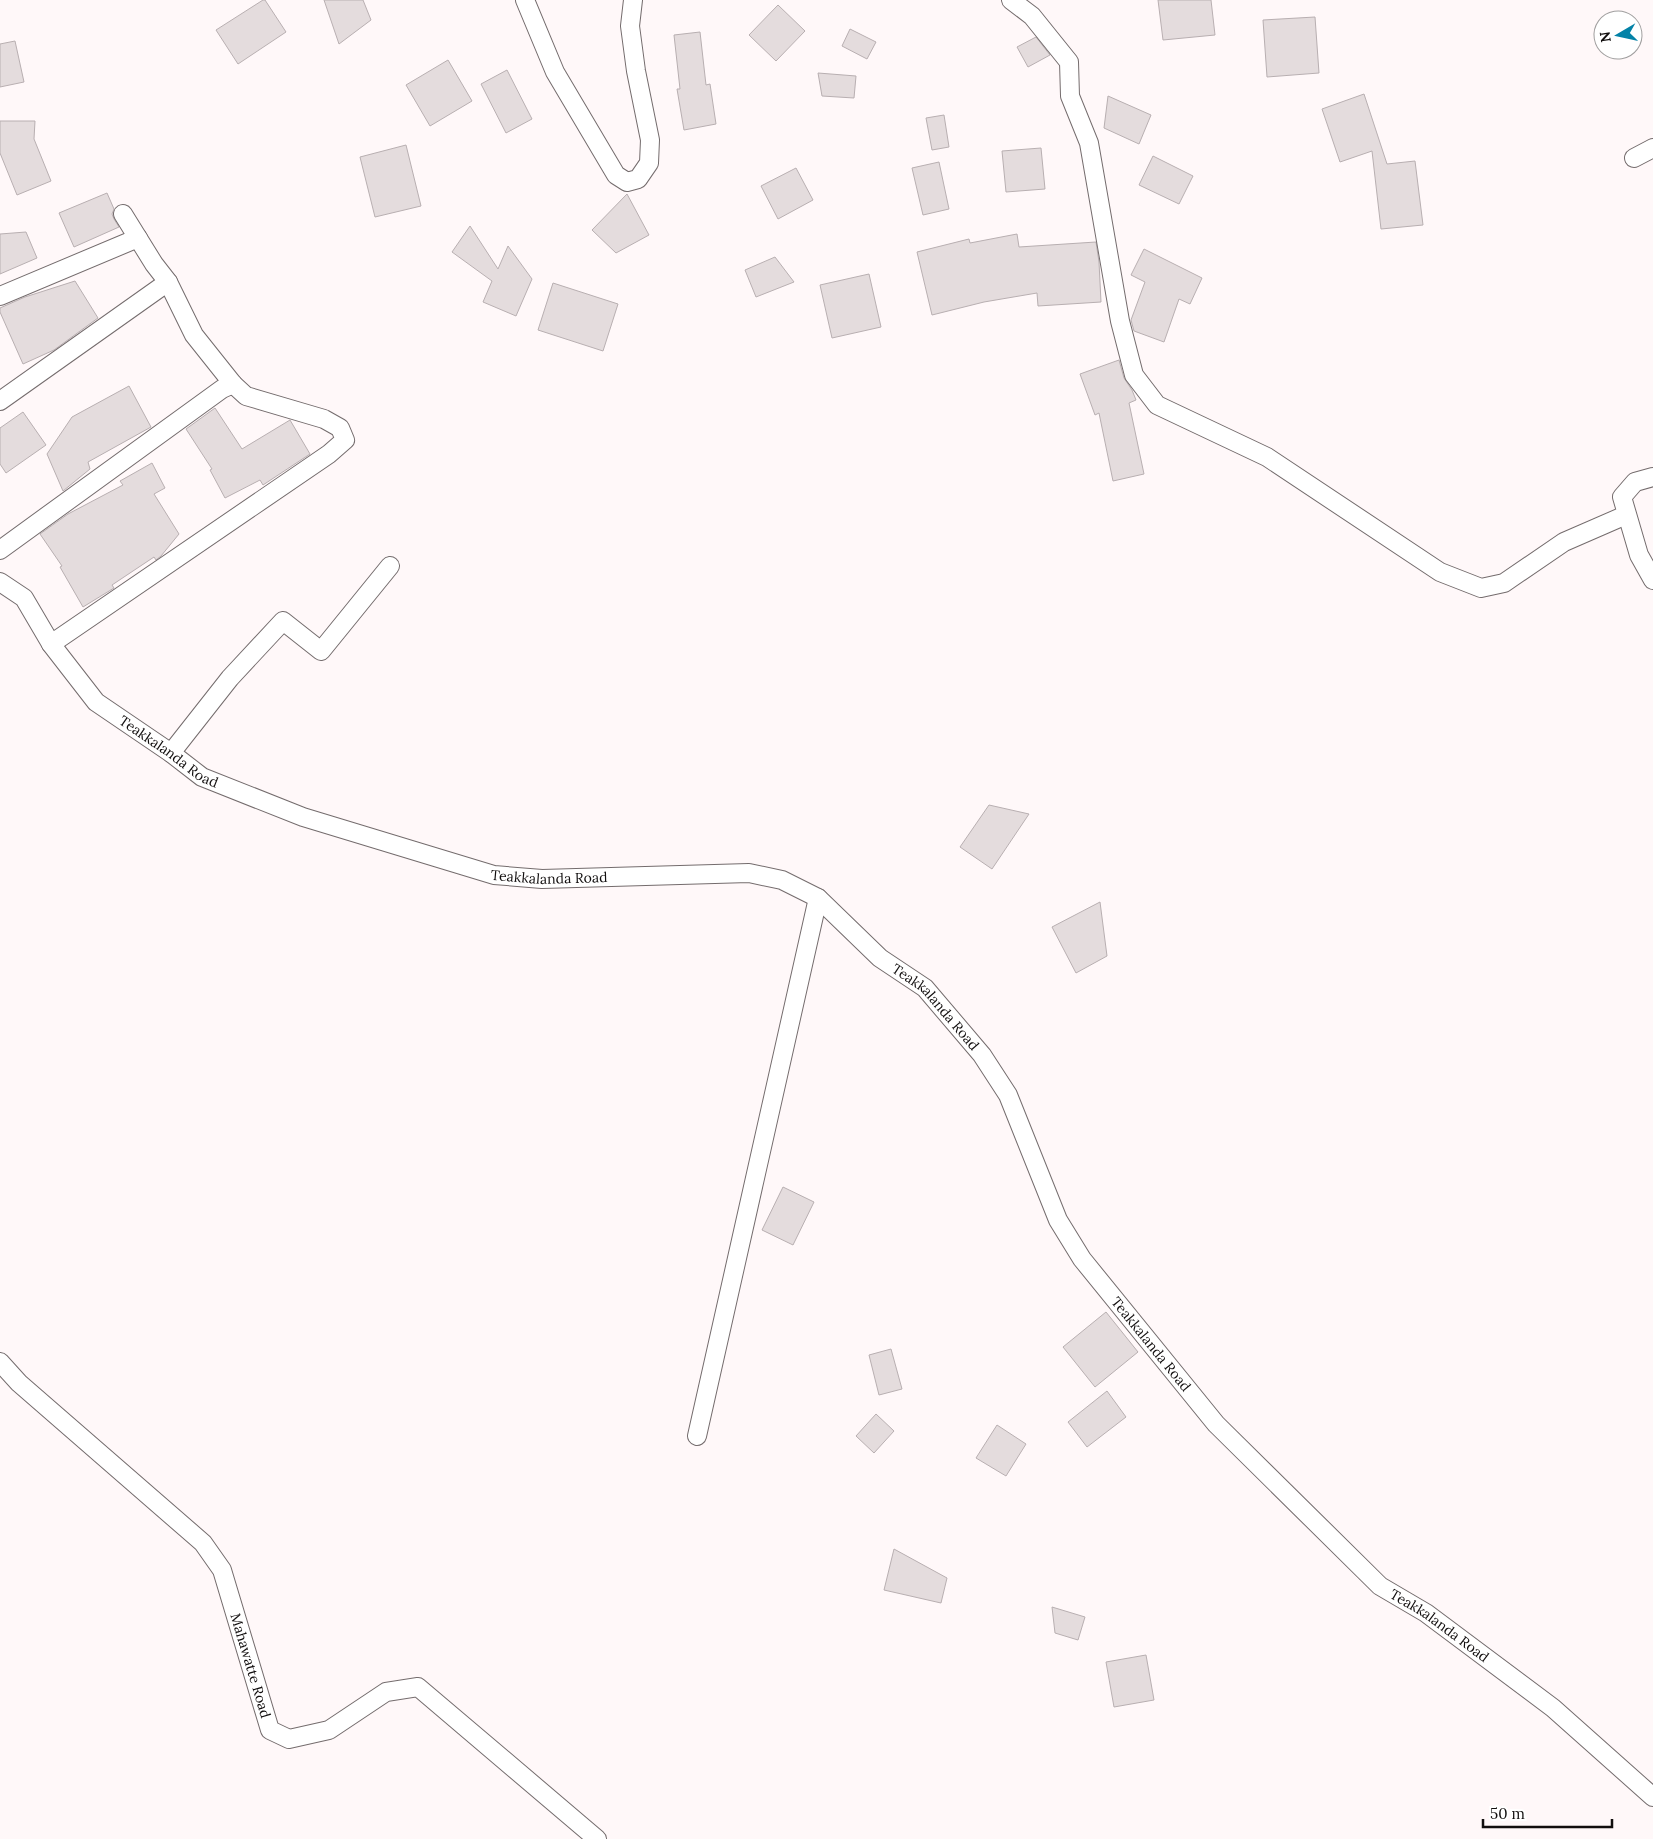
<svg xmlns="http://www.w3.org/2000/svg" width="1653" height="1839" viewBox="0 0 1653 1839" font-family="Lora,serif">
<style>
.building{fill:#e4dcdd;stroke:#b8afb1}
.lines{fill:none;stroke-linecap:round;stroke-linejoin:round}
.minor-casing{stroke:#746c6d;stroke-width:20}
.minor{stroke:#fff;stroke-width:18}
.labels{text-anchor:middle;stroke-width:4.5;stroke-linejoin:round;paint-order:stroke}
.street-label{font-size:14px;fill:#110e0e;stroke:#fff}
</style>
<rect width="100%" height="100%" fill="#fff8f9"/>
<!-- building -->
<g class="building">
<polygon points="263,0 265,0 286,32 238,64 216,30"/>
<polygon points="324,0 363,0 371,20 339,44"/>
<polygon points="1158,0 1211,0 1215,35 1163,40"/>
<polygon points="778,5 805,31 776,61 749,35"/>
<polygon points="1315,17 1319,73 1267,77 1263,20"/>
<polygon points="850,29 876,42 867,59 842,46"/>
<polygon points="700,32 706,85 710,84 716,124 684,130 677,89 680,89 674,35"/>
<polygon points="1036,37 1050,55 1028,67 1017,47"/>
<polygon points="15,41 24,82 0,87 0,44"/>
<polygon points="448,60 472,101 430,126 406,85"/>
<polygon points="507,70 532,119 506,133 481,84"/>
<polygon points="818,73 856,76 854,98 822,96"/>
<polygon points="1364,94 1387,164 1415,161 1423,225 1381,229 1372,151 1340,162 1322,109"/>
<polygon points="1108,96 1151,115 1139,144 1104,128"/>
<polygon points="944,115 949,147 932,150 926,118"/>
<polygon points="0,121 35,121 34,139 51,181 17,195 0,153"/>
<polygon points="406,145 421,206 375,217 360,157"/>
<polygon points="1041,148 1045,189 1006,192 1002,151"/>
<polygon points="1153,156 1193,176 1179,204 1139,185"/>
<polygon points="939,162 949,209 923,215 912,168"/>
<polygon points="796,168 813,200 778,219 761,186"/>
<polygon points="107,193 114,209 112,214 114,219 119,227 74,247 59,213"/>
<polygon points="627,194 649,235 616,253 592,230"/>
<polygon points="470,226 498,269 508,246 532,279 516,316 483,302 492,281 452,252"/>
<polygon points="26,232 37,258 0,274 0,234"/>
<polygon points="1017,234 1019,247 1096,242 1099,262 1101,302 1038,306 1037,293 984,302 932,315 917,252 969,239 970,243"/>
<polygon points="1144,249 1202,278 1190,304 1179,299 1164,342 1134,331 1131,320 1145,282 1131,275"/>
<polygon points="775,257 794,282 756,297 745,270"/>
<polygon points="869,274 881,327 832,338 820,285"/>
<polygon points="75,281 98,318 54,350 23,364 0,312 0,308 25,297"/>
<polygon points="553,283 618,304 603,351 538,330"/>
<polygon points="1119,360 1124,378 1132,390 1136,400 1129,403 1144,474 1113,481 1099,413 1095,415 1080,374"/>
<polygon points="129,386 151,427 88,462 90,469 63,491 47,454 72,417"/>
<polygon points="215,408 242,449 290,420 310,454 263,485 260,480 225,498 210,470 212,469 186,429"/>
<polygon points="23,412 46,445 6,473 0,464 0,428"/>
<polygon points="152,463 165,488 154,494 179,534 161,556 156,560 154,557 112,585 114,588 83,607 60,567 62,566 40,534 68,514 123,485 120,481"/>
<polygon points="989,805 1029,814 992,869 960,847"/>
<polygon points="1100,902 1107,956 1076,973 1052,927"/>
<polygon points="783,1187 814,1202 793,1245 762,1230"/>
<polygon points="1106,1312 1138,1352 1095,1387 1063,1347"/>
<polygon points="891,1349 902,1389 879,1395 869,1355"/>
<polygon points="1107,1391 1126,1417 1087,1447 1068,1422"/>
<polygon points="876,1414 894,1431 874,1453 856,1436"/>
<polygon points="997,1425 1026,1444 1006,1476 976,1458"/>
<polygon points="894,1549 947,1578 941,1603 884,1590"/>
<polygon points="1052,1607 1085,1617 1078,1640 1055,1633"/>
<polygon points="1146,1655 1154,1700 1114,1707 1106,1662"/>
</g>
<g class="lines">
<!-- minor casing -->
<g class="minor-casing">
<g id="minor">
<polyline points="525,0 555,72 616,175 627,182 638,179 649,163 650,140 636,71 630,26 633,0"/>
<polyline points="1011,0 1032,16 1069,62 1070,96 1089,143 1120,321 1134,375 1157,405 1267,457 1440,572 1481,588 1504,583 1564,542 1626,515"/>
<polyline points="1634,158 1653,148"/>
<polyline points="0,296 138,238"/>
<polyline points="0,401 168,282"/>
<polyline points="1653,477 1635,482 1622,497 1639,555 1653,580"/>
<polyline points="0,550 222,389 233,384"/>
<path id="s1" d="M0,582L24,598L51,644L96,702L171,753L202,777L303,817L494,875L542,879L749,873L782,880L818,898L880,958L925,988L982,1055L1008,1095L1058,1220L1082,1259L1216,1424L1380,1586L1426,1613L1553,1708L1653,1797"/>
<polyline points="51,644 329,454 345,440 340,428 324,419 246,396 233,384 194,335 168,282 154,264 123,214"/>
<polyline points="171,753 230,678 283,621 321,651 390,566"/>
<path id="s2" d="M0,1362L19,1383L203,1543L222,1570L270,1730L289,1739L329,1730L386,1692L418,1687L597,1839"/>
<polyline points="697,1436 818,898"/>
</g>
</g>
<!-- minor -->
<use href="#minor" class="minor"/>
</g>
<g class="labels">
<!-- street labels -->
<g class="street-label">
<text dy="5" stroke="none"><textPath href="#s1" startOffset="244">Teakkalanda Road</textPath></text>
<text dy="5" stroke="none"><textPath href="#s1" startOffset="649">Teakkalanda Road</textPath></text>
<text dy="5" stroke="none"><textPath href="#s1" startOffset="1084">Teakkalanda Road</textPath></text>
<text dy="5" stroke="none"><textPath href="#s1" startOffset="1489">Teakkalanda Road</textPath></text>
<text dy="5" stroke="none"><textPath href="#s1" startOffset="1894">Teakkalanda Road</textPath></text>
<text dy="5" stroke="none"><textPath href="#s2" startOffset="405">Mahawatte Road</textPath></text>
</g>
</g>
<!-- north arrow -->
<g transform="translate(1618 35) rotate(261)"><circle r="24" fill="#ffffff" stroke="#a09f9f"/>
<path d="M0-4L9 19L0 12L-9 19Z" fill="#0382a7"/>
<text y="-8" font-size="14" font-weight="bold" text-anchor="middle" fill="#110e0e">N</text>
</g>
<!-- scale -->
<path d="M1483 1819v8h129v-8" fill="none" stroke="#110e0e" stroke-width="2.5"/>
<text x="1490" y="1819" font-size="15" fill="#110e0e" stroke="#ffffff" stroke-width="4" paint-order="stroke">50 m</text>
</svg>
